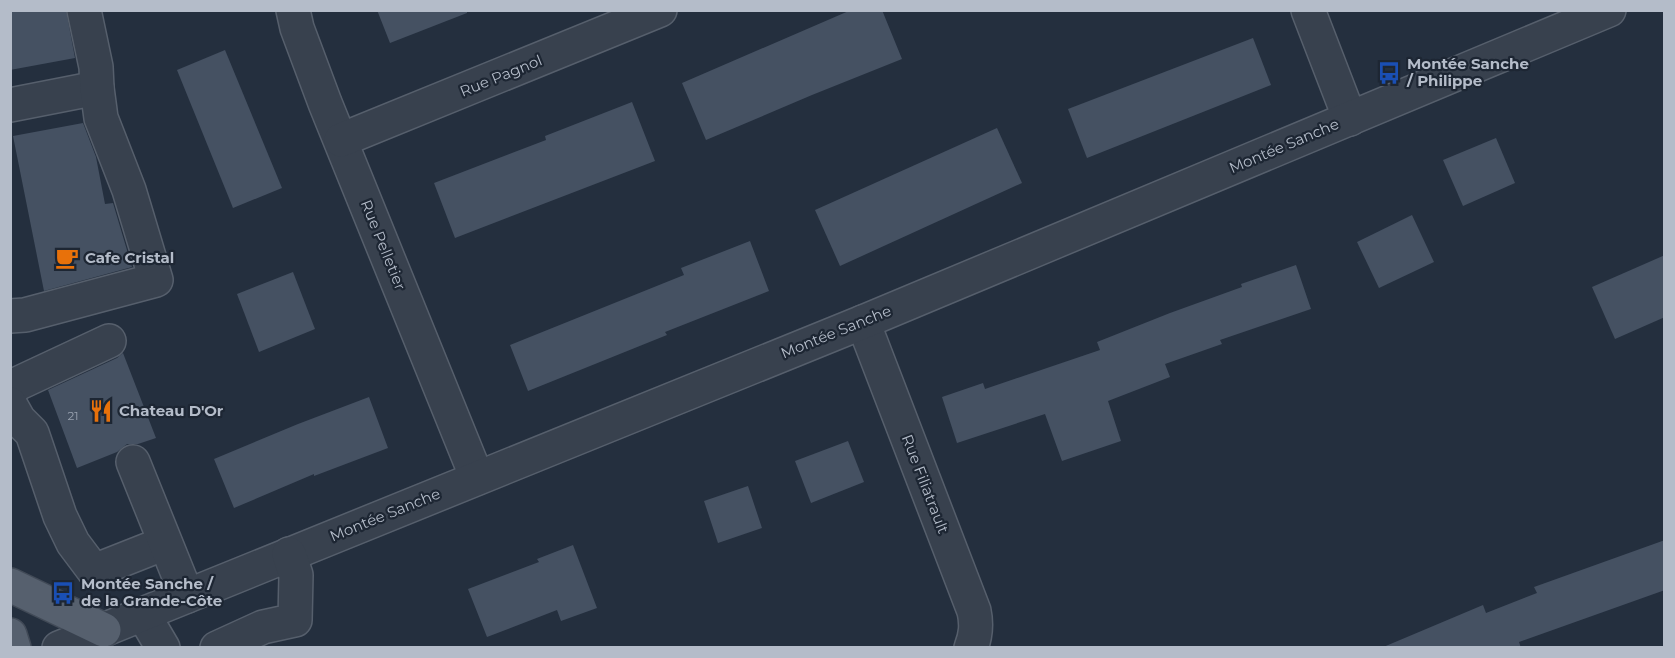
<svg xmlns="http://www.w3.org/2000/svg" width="1675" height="658" viewBox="0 0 1675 658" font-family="Montserrat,sans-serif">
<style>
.building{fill:#455162}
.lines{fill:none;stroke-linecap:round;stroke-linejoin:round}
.minor-casing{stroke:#565f6c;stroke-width:36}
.major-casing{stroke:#414a57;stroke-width:36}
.minor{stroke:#38414e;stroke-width:33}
.major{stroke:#56606e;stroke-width:33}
.labels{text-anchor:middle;stroke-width:4.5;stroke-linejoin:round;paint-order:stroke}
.number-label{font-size:12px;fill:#98a1af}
.poi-label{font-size:15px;font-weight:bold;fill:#b4bcc9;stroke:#1d2633;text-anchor:start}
.street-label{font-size:15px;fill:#b4bcc9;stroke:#1d2633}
</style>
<rect width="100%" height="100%" fill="#242f3e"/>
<!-- building -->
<g class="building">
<polygon points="10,10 66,10 75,58 10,70"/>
<polygon points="377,10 467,10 467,13 390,43"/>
<polygon points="851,10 882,10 902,59 812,95 706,140 682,83"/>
<polygon points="1253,38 1271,85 1087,158 1068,109"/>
<polygon points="225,50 282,188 233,208 177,70"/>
<polygon points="632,102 655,161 455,238 434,183 546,140 545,136"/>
<polygon points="83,123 96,157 105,204 113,203 132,267 44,291 13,136"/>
<polygon points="997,128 1022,183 840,266 815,210"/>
<polygon points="1496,138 1515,183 1463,206 1443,160"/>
<polygon points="1412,215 1434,262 1379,288 1357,242"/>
<polygon points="750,241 769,291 665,332 667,335 528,391 510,345 684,275 681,268"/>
<polygon points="1665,255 1665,317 1615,339 1592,287"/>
<polygon points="1296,265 1311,309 1220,340 1222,344 1165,364 1170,377 1108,401 1121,441 1062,461 1045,414 957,443 942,397 983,383 985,389 1100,350 1097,342 1170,313 1242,287 1241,284"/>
<polygon points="293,272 315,329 259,352 237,294"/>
<polygon points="123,353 156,438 138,444 127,444 117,452 77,468 48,390 117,358"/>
<polygon points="369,397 388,448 314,476 314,474 234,508 214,459 298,424"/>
<polygon points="848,441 864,482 811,503 795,461"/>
<polygon points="748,486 762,528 718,543 704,501"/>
<polygon points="1665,540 1665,590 1519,642 1521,648 1381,648 1483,605 1486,613 1537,593 1534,587"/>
<polygon points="573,545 597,608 561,621 557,610 487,637 468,589 539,562 537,559"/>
</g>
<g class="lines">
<!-- minor casing -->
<g class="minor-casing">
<g id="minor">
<polyline points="293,10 297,28 325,103 477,478"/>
<polyline points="1308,10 1350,119"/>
<polyline points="10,105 97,88"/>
<polyline points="341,140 660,10"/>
<polyline points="10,316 25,315 156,280 129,190 101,118 97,88 96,67 84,10"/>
<path d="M863,322L974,611C977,625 976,635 971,648"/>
<polyline points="10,392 17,384 109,341"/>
<polyline points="10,404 19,420 32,433 60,516 73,543 94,571 165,543"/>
<polyline points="133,462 187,596"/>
<polyline points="143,614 163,648"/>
<polyline points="59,648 863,322 1609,10"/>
<polyline points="217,648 263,627 295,620 296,575 289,554"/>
</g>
</g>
<!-- major casing -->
<g class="major-casing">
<g id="major">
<polyline points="10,585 104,630"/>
<polyline points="10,635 14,648"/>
</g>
</g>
<!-- minor -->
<use href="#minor" class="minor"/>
<!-- major -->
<use href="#major" class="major"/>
</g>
<!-- icons -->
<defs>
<g id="bus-bare" transform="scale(1.8)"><path d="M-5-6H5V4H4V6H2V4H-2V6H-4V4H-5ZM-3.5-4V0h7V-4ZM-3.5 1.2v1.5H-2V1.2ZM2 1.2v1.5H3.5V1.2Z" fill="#1a4fb4" stroke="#1d2633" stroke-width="2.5" paint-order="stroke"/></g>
<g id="cafe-bare" transform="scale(1.8)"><path d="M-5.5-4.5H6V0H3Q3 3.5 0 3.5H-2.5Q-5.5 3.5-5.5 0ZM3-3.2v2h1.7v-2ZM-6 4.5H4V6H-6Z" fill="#e8710a" stroke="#1d2633" stroke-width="2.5" paint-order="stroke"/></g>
<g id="restaurant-bare" transform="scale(1.8)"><path d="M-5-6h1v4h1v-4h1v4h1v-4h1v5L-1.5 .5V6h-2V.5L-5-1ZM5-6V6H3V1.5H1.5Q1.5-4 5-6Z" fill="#e8710a" stroke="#1d2633" stroke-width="2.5" paint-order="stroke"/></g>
</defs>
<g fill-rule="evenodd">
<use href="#bus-bare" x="1389" y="73"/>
<use href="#cafe-bare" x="67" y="258"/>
<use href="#restaurant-bare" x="101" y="411"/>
<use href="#bus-bare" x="63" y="593"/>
</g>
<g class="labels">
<!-- number labels -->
<g class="number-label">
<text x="73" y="420">21</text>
</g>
<!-- poi labels -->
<g class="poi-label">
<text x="1407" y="69">Montée Sanche<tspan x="1407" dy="17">/ Philippe</tspan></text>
<text x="85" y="263">Cafe Cristal</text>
<text x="119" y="416">Chateau D'Or</text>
<text x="81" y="589">Montée Sanche /<tspan x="81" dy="17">de la Grande-Côte</tspan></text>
</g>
<!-- street labels -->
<g class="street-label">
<text transform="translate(501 76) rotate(-22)" y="5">Rue Pagnol</text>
<text transform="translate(1284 146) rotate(-23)" y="5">Montée Sanche</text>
<text transform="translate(383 245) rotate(68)" y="5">Rue Pelletier</text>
<text transform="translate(836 332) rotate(-22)" y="5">Montée Sanche</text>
<text transform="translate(925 484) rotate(69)" y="5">Rue Filiatrault</text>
<text transform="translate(385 515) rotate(-22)" y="5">Montée Sanche</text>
</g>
</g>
<!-- border -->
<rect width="1675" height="658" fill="none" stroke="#b4bcc9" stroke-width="24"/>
</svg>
